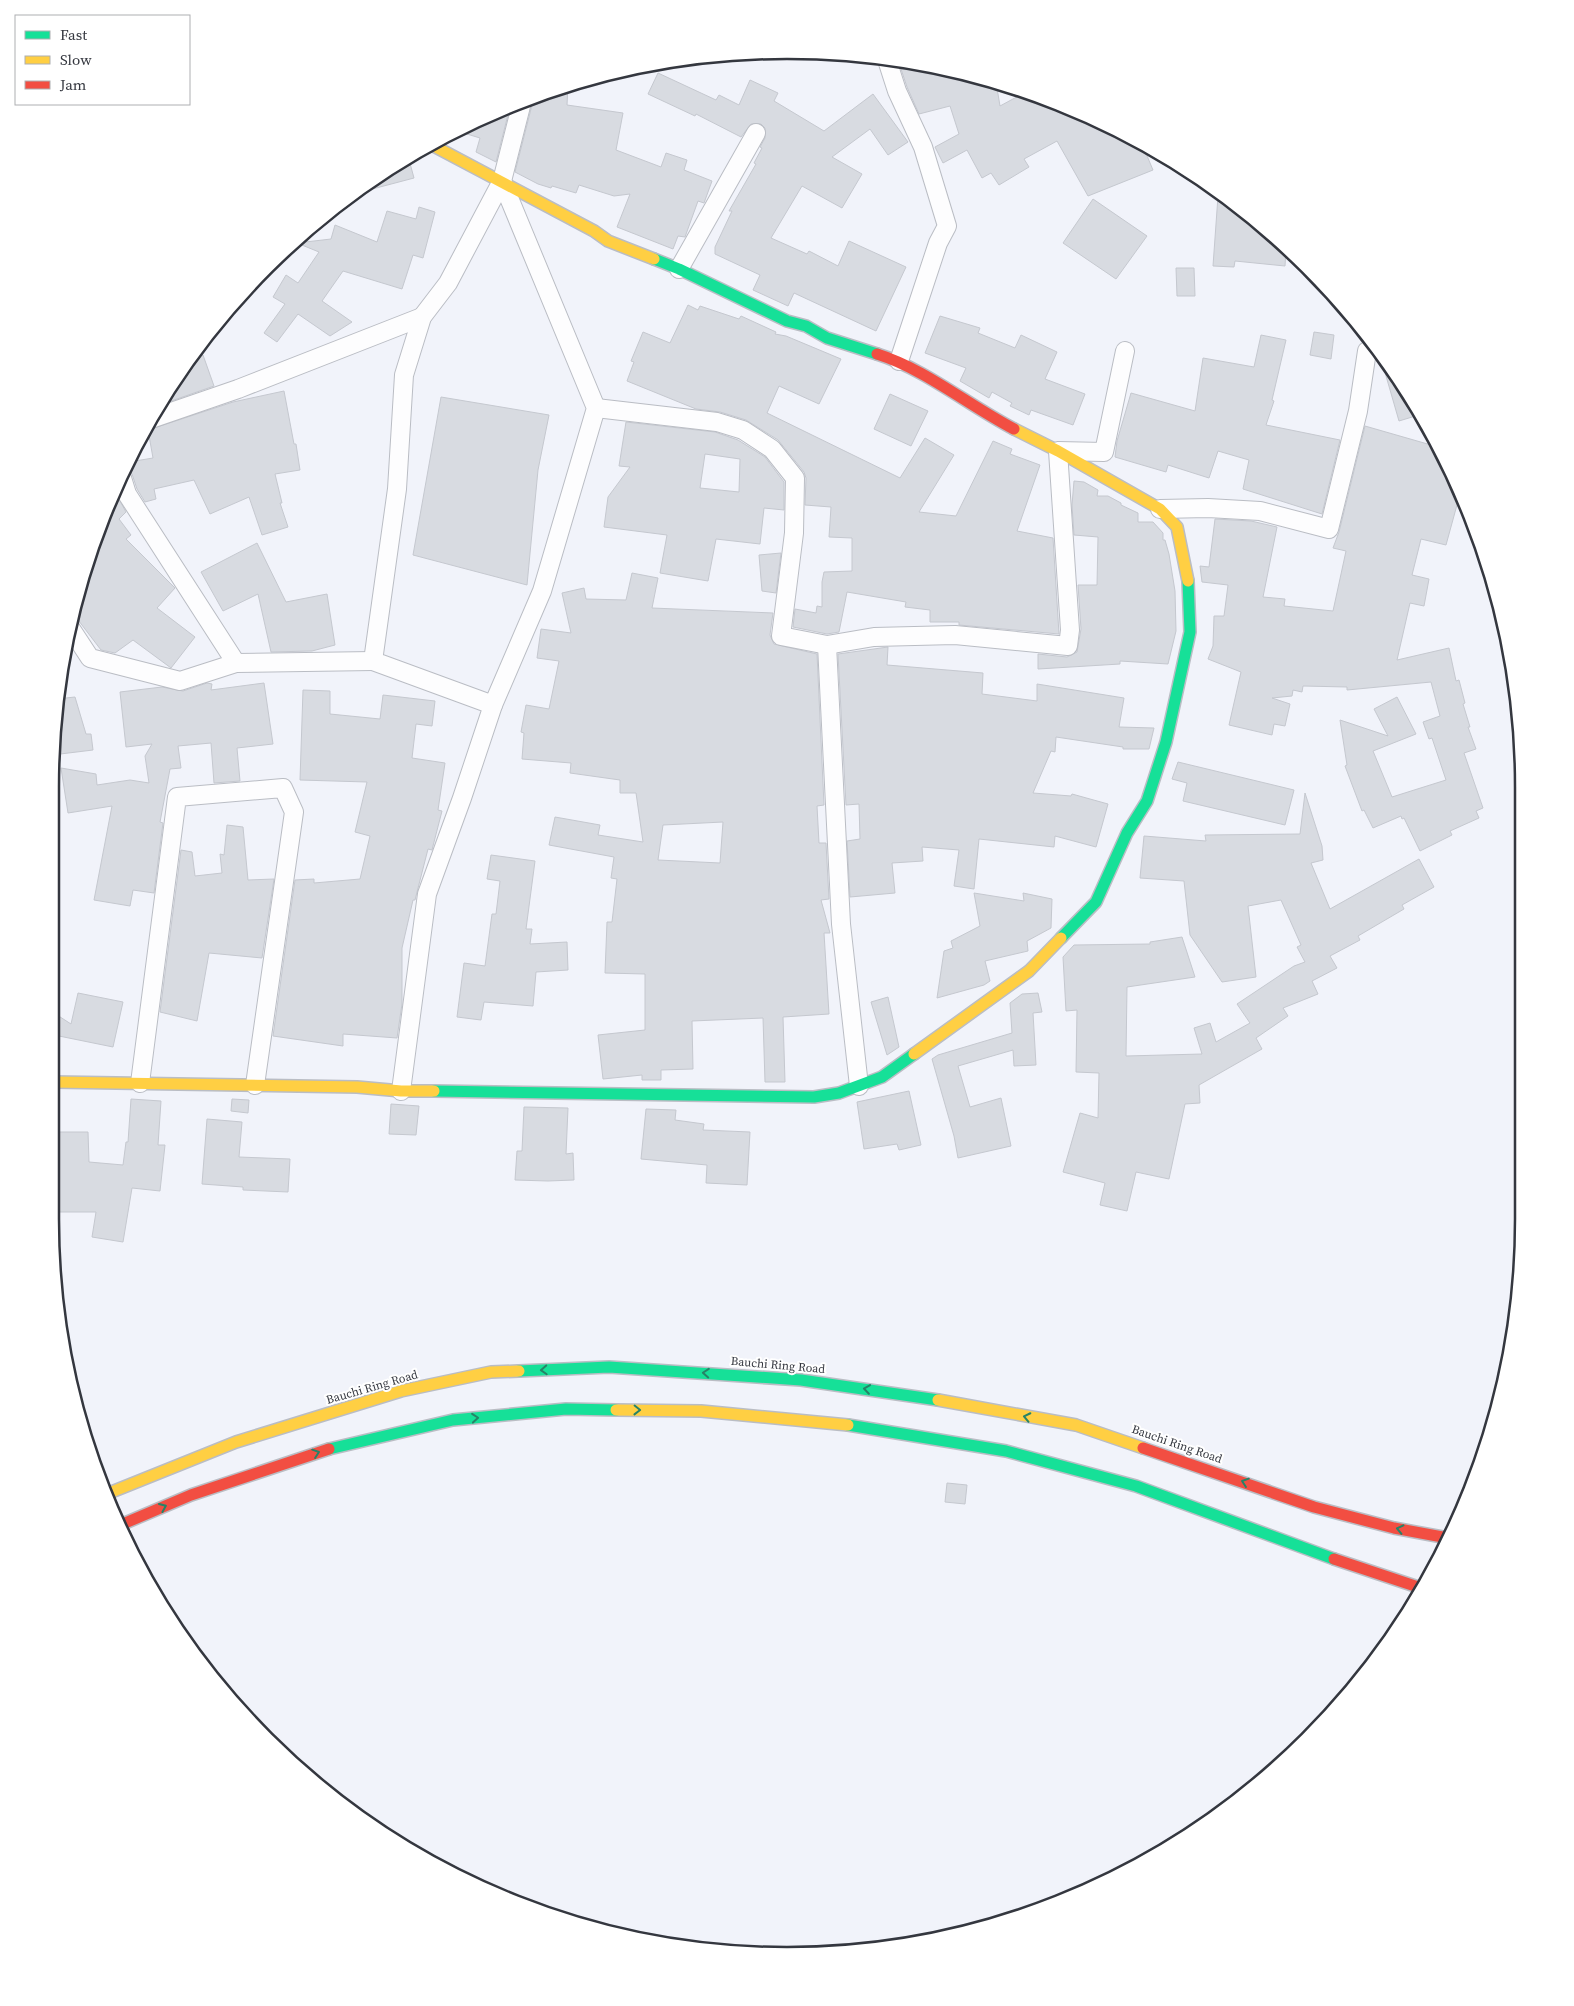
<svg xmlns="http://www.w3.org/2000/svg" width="1574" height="2006" viewBox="0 0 1574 2006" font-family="'Source Serif 4',serif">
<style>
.building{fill:#d8dbe1;stroke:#c5c8cf;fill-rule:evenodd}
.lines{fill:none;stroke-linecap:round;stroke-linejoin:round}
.street-casing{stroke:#babdc4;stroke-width:20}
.fast-casing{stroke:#babdc4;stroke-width:14}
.slow-casing{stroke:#babdc4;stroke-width:14}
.jam-casing{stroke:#babdc4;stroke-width:14}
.street{stroke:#fdfdfe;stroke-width:18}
.fast{stroke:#16e098;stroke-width:11}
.slow{stroke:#ffcf43;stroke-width:11}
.jam{stroke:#f24e42;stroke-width:11}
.oneway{stroke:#268367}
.labels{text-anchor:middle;stroke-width:4;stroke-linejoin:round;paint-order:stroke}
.street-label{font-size:12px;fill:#34373f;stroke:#fff}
.rim{fill:none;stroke:#34373f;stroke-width:2.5}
</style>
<rect width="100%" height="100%" fill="#f1f3fa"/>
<!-- building -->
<g class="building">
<polygon points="915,65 977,75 996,82 1000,106 1024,93 1113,126 1142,144 1153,170 1088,196 1057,141 1024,159 1029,167 999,185 991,173 982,178 967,150 943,163 935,147 959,134 950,106 919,114 907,87 901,69"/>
<polygon points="658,73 716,100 719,95 739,105 750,80 778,93 774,101 824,131 873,94 908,142 888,155 870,129 832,157 862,174 842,208 802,186 771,238 807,254 809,251 838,266 849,241 906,267 876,331 794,293 788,306 753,290 760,275 715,254 715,247 732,211 729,211 756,164 754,163 762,148 760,147 765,138 765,128 761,124 751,124 741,137 696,114 695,116 648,94"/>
<polygon points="568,85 567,105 623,113 616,150 661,167 666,153 687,160 684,170 712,181 704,203 698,201 685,237 678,236 673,249 617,227 630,194 614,196 579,185 576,193 552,186 551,188 538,184 515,172 532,105 531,98 550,89"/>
<polygon points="510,107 496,162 476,152 480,138 457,131"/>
<polygon points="408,156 414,178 361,192 360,191"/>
<polygon points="1218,196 1226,196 1235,202 1286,250 1285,266 1235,261 1234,267 1213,266"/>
<polygon points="1093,199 1147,236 1116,279 1063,243"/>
<polygon points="419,207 435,212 423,258 413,255 402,289 343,271 322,301 352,322 330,336 298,314 277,342 264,333 285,304 273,297 286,275 298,283 319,252 297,243 331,239 335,225 377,242 387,211 416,219"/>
<polygon points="1176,268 1194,268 1195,296 1177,296"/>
<polygon points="688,305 698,310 700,306 739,319 741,316 776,332 775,334 786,336 841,359 819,404 779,386 767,413 900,478 925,438 954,455 919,512 956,516 993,441 1012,449 1010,454 1040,465 1017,531 1053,538 1059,634 959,625 959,622 930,622 930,610 905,607 906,602 847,592 839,632 827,634 793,627 795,609 816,613 817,606 822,607 822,582 824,572 852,571 852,538 829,537 831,507 805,505 806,478 804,472 778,440 746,420 720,412 696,409 627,381 634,362 631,361 643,332 670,343"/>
<polygon points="940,316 980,328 978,333 1015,348 1021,335 1057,352 1045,379 1085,394 1073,425 1031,410 1029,415 1010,406 1012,403 992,392 989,398 960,381 966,368 925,353"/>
<polygon points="1314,332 1334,335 1331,359 1310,355"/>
<polygon points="1261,335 1286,340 1272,400 1274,401 1266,425 1340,440 1322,514 1243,489 1249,460 1218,451 1209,478 1168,465 1166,472 1115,457 1117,441 1131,393 1195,411 1203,358 1254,367"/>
<polygon points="203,355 214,386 157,406 187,361"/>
<polygon points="1384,361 1416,406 1422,414 1399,421 1382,362"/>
<polygon points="284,391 294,444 296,444 300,470 275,474 282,503 280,503 288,527 262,535 249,497 210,514 194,480 154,489 156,499 145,502 137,489 132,474 126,468 129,462 153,458 148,430 233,402"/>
<polygon points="890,394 928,411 911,446 874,429"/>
<polygon points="441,397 549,415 538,470 527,585 413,555"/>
<path d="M626,422L715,432L738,440L765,457L784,482V510L764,508L760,544L716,539L708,581L660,573L667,535L604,527L608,497L630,467L619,466ZM705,454L740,459L739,492L700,488Z"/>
<polygon points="1365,426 1438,447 1460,494 1446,545 1421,539 1412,575 1429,579 1424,606 1410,603 1397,660 1449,648 1456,681 1459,680 1465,703 1463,704 1470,727 1468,727 1476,749 1464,753 1483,808 1476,811 1479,818 1450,831 1452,835 1420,851 1404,818 1402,819 1401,816 1373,828 1364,810 1362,811 1345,766 1347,765 1340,720 1388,736 1374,709 1397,697 1416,734 1373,751 1392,797 1446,780 1432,738 1429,739 1423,722 1440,716 1431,682 1347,690 1347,687 1303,686 1302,692 1293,690 1292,696 1272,698 1290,704 1285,726 1274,724 1272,735 1229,725 1241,672 1208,659 1213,646 1214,616 1224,616 1228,585 1202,582 1200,566 1209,567 1215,519 1251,521 1277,527 1263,597 1285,599 1284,606 1333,611 1346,551 1333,548 1339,532"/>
<polygon points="1074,481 1084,482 1098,490 1097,496 1108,496 1121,503 1121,505 1138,513 1138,522 1153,522 1163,533 1163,540 1165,540 1169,554 1175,591 1176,631 1168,664 1120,661 1120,664 1038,669 1038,654 1067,657 1077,652 1081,629 1078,585 1097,585 1098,537 1074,535 1072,505"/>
<polygon points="115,492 126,512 119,519 131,535 126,539 175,588 157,608 195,637 171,668 133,640 115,653 101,650 72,612 89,550"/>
<polygon points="257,543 286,602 327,594 335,645 312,651 271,652 258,594 223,611 201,572"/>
<polygon points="781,553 776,593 762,591 759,555"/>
<path d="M632,573L658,578L652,608L773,613L770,635L774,644L817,654L824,805L817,806L819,843H826L829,899L821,900L830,933H824L829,1014L783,1017L785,1082H765L763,1018L692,1021L693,1069L661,1070V1080H642V1075L603,1079L598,1035L645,1030V974L605,973L607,922H612L617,879L611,878L614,857L549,845L555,817L600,825L598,835L643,842L636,793H620V780L570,773L571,763L522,759L524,733L521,732L526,705L549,709L559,661L537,658L541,629L571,633L562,593L584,588L586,599L626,600ZM723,822L720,863L658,860L663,825Z"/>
<polygon points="888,647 887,665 983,673 982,694 1037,701 1037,684 1124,698 1119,727 1154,728 1149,749 1123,749 1123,747 1056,737 1055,752 1051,751 1033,793 1071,796 1072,794 1108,804 1096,847 1055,836 1054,847 979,839 974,889 954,886 959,850 922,847 923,861 892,863 895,893 850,897 847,841 860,839 859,804 846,805 838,654"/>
<polygon points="207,683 212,684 211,690 264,683 273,744 237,748 240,781 214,783 211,743 178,746 181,768 170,769 160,822 163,823 154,893 133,890 130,906 94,900 112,806 68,813 61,768 96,774 97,785 130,780 149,783 145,756 152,744 126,747 120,692 162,687 183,691"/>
<polygon points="303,690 330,691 330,714 380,719 383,695 435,701 432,726 416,724 412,758 445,763 438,810 442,811 433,846 432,850 428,849 415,900 413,900 402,948 402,1004 397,1038 343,1034 343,1046 273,1036 295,880 314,879 314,883 360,879 370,836 355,832 367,782 300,780"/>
<polygon points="75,697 86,734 91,734 93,750 52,755 52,739 57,699"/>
<polygon points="1178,762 1294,790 1285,825 1183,801 1187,783 1172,779"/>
<polygon points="1305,793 1322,846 1323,860 1311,863 1330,909 1419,859 1434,887 1402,905 1404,909 1358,936 1360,940 1330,956 1337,968 1312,981 1318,994 1283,1008 1288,1016 1256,1038 1262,1049 1199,1085 1200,1103 1185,1104 1169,1179 1136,1172 1127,1211 1100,1205 1105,1183 1063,1172 1080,1113 1098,1118 1099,1073 1076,1072 1077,1010 1066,1011 1063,957 1074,945 1150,944 1150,942 1182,937 1195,977 1127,987 1126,1056 1202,1054 1194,1028 1210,1023 1216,1042 1250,1023 1237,1004 1294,966 1305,962 1297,947 1301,945 1281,900 1248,906 1256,977 1222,982 1190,935 1184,881 1140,878 1144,836 1206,841 1205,835 1300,834"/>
<polygon points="227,825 243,827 248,880 274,879 262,958 209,953 197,1021 160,1012 181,850 192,852 195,876 222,873 220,854 224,855"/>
<polygon points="491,855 535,861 526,929 532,929 530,944 567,942 568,970 536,972 533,1006 484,1002 481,1020 457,1017 464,963 485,966 492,914 496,914 500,881 487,879"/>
<polygon points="974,893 1024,901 1023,893 1052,899 1051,928 1027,941 1028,951 985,961 990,981 984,985 937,998 944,951 953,948 951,941 980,926"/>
<polygon points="78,993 123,1002 113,1047 54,1035 54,1013 71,1024"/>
<polygon points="1038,993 1042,1012 1033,1013 1036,1065 1014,1066 1013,1050 958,1066 970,1107 1001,1098 1011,1146 958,1158 954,1136 932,1059 938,1055 1012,1033 1010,1003 1022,994"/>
<polygon points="888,997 899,1047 887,1055 871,1002"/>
<polygon points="909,1091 921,1145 899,1150 897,1144 864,1149 857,1102"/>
<polygon points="131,1099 161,1101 158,1145 165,1145 160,1191 132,1188 123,1242 92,1237 96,1212 55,1212 55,1132 88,1132 89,1162 123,1165 126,1142 128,1142"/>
<polygon points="232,1099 249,1100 248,1113 231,1111"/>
<polygon points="391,1104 419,1106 416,1135 389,1134"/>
<polygon points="524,1107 568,1108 566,1154 573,1153 574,1180 548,1181 515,1180 517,1151 522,1151"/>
<polygon points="646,1109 676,1110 675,1120 704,1124 703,1130 750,1132 747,1185 706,1183 707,1165 641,1159"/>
<polygon points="207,1119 242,1122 239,1157 290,1159 288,1192 243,1190 243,1187 202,1184"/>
<polygon points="947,1483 967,1485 965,1504 945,1502"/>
</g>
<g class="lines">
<!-- street casing -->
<g class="street-casing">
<g id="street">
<polyline points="887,60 897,91 923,147 947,226 938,243 899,361"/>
<polyline points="679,269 756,133"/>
<polyline points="596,408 717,422 743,430 772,449 795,478 794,533 781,636 827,645 874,637 955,635 1068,646 1070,630 1058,451 1104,452 1125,351"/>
<polyline points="148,420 238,389 422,317"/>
<polyline points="122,478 127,494 236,663"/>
<polyline points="1160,509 1208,508 1260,511 1329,529 1358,411 1367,351 1375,348"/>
<polyline points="69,626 90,658 180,681 236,663 373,661"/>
<polyline points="827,645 841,924 859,1086"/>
<polyline points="493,705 542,591 596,408 502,181"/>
<polyline points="140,1083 177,797 283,788 294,812 255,1085"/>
<polyline points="401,1091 427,894 462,798 493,705 373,661 397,489 404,375 422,317 448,283 502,181 522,102"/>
</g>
</g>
<!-- fast casing -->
<g class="fast-casing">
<g id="fast">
<polyline points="654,259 679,269 787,321 806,326 827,338 877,354"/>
<polyline points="1061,938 1096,902 1127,833 1147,801 1166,742 1190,632 1188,581"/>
<polyline points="434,1091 814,1097 839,1093 882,1077 914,1054"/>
<polyline points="519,1371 609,1367 801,1380 938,1400"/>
<polyline points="848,1425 1006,1451 1136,1486 1334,1559"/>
<polyline points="329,1449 453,1420 566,1409 616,1410"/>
</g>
</g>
<!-- slow casing -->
<g class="slow-casing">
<g id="slow">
<polyline points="430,144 594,231 608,241 654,259"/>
<polyline points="1014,429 1058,451 1160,509 1177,527 1188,581"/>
<polyline points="914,1054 1029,971 1061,938"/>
<polyline points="54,1082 357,1087 401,1091 434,1091"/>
<polyline points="938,1400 1076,1425 1143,1448"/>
<polyline points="616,1410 701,1411 848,1425"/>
<polyline points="104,1495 236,1442 401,1391 491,1372 519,1371"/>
</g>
</g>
<!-- jam casing -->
<g class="jam-casing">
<g id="jam">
<path d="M877,354C925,369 968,405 1014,429"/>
<polyline points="1143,1448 1314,1507 1394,1528 1448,1538"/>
<polyline points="118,1526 191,1495 329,1449"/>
<polyline points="1334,1559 1421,1588"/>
</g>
</g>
<!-- street -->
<use href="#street" class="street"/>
<!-- fast -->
<use href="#fast" class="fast"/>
<!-- slow -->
<use href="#slow" class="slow"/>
<!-- jam -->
<use href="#jam" class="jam"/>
</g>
<!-- one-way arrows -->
<defs><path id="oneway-chevron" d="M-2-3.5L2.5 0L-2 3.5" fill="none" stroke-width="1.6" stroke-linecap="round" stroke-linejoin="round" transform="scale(1.25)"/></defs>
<g class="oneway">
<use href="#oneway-chevron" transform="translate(544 1370) rotate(177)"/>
<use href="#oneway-chevron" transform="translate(706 1373) rotate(-176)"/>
<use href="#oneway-chevron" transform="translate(867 1389) rotate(-172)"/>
<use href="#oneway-chevron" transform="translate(637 1410) rotate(1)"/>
<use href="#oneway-chevron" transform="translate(1027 1417) rotate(-168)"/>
<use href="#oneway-chevron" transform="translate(475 1418) rotate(-5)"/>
<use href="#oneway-chevron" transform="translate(316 1453) rotate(-19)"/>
<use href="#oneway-chevron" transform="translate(1245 1482) rotate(-161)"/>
<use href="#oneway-chevron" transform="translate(163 1507) rotate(-23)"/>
<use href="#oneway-chevron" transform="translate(1400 1529) rotate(-167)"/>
</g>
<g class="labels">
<!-- street labels -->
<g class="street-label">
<text transform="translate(778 1365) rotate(5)" y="4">Bauchi Ring Road</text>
<text transform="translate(372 1387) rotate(-16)" y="4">Bauchi Ring Road</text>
<text transform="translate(1177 1444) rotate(19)" y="4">Bauchi Ring Road</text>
</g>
</g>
<!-- crop -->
<path d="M0 0H1574V2006H0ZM787 59H787A728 728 0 0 1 1515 787V1219A728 728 0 0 1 787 1947H787A728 728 0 0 1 59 1219V787A728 728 0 0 1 787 59Z" fill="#fff" fill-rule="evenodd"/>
<path class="rim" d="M787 59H787A728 728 0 0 1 1515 787V1219A728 728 0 0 1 787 1947H787A728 728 0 0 1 59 1219V787A728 728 0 0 1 787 59Z"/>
<!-- legend -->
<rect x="15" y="15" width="175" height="90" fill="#ffffff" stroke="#aeafb2"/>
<rect x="25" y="31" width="25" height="8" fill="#16e098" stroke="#aeafb2"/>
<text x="60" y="40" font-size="15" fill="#34373f">Fast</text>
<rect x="25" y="56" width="25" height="8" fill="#ffcf43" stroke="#aeafb2"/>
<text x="60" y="65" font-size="15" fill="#34373f">Slow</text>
<rect x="25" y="81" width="25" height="8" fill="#f24e42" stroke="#aeafb2"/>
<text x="60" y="90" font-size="15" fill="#34373f">Jam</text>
</svg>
